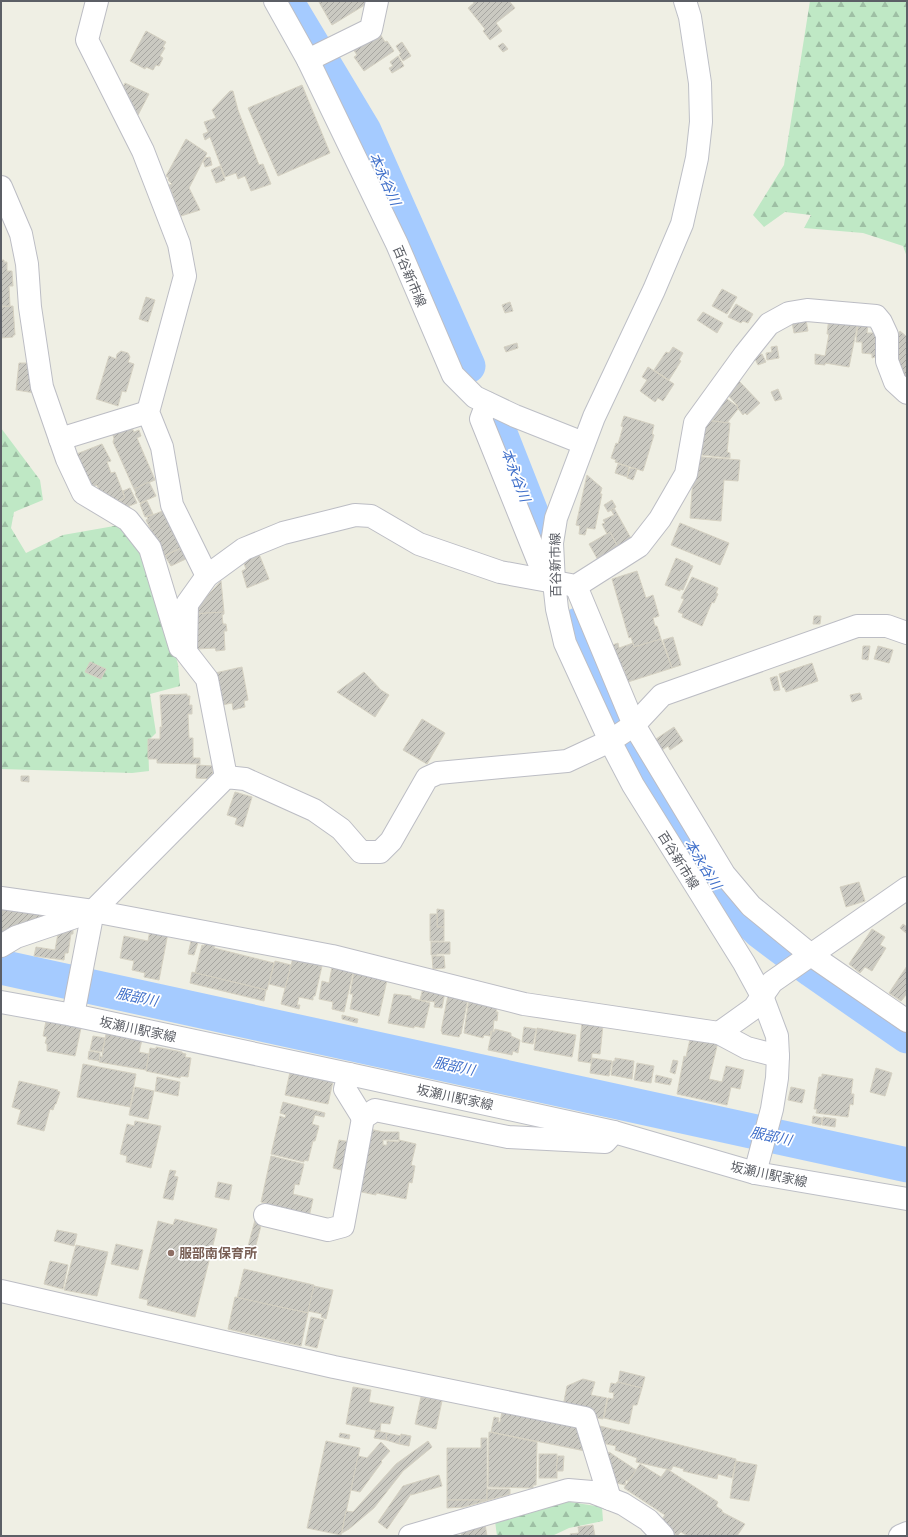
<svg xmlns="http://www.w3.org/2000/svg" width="908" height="1537" viewBox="0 0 908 1537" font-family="'Golos Text','Noto Sans JP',sans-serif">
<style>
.forest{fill:url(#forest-firs)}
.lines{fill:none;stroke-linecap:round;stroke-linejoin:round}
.river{stroke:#a5cbff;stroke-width:35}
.building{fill:url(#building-hatch);stroke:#d5d1c2}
.street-casing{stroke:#bcbdc4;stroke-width:24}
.secondary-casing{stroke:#bdbfc6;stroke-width:24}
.street{stroke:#fff;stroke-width:22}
.secondary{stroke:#fff;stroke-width:22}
.education-dot{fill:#8d6e63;stroke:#fff;stroke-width:1.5}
.labels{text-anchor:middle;stroke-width:3.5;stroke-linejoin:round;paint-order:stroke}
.street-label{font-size:13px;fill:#5c5f66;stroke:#fff}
.education-label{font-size:13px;font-weight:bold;fill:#785e54;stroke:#fff;text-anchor:start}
.water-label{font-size:14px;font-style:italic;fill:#4070ca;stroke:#fff}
</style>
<defs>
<pattern id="forest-firs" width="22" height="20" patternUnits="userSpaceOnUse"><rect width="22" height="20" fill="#bfe8c5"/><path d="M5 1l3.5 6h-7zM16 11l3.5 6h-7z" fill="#9ebfa4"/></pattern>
<pattern id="building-hatch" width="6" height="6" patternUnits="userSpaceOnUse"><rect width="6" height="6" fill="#cac9c1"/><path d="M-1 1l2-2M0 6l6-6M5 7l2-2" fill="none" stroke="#a7a6a1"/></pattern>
</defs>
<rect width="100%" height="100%" fill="#efefe4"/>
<!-- forest -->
<g class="forest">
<polygon points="810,1 907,1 907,257 903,246 863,233 804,228 811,215 785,212 764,227 753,215 784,165"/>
<polygon points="1,428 40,480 43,500 14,512 11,528 26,553 63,535 120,525 146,561 178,664 180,686 150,694 156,733 148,741 149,771 132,773 1,769"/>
<polygon points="564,1501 602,1507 603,1521 569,1528 552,1536 497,1536 495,1521"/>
</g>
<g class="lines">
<!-- river -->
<g class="river">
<polyline points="286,1 364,131 468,366"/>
<polyline points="499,431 534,520"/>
<polyline points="578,625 615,718 716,888 760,931 812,970 907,1036"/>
<polyline points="1,967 907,1165"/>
</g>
</g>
<!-- building -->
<g class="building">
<polygon points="320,1 367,1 368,3 332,25 319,2"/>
<polygon points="473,1 509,1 515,8 496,23 502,31 490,40 483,31 485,29 468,8 474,3"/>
<polygon points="377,29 385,42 387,41 394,51 364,71 354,57 357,55 351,46"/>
<polygon points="146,31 166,42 163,47 165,48 160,56 163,58 159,66 156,65 153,70 146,67 145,69 130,61"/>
<polygon points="402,42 411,56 403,61 399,55 401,54 396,46"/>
<polygon points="503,43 508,49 503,52 498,46"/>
<polygon points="398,56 404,66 392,73 389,68 393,66 390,62"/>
<polygon points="125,83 149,94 138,115 122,89"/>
<polygon points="302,85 330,153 278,176 248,108"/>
<polygon points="230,91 233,91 238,110 259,165 263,164 271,184 251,191 245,176 238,179 236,173 225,177 210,137 205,140 203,134 208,132 204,122 216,118 212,110"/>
<polygon points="186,139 207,153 189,188 200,210 181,216 169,185 172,184 168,180 169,178 166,176"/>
<polygon points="210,157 212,165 205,167 203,160 205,160 205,158"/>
<polygon points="220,166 225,180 216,183 211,170"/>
<polygon points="1,260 4,260 4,262 7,262 7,271 12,271 13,286 9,286 10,306 1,306"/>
<polygon points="722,289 737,297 727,314 712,306"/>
<polygon points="146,297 155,300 148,322 139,319"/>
<polygon points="510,302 513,311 505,313 502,305"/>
<polygon points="736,304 753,314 748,323 743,321 741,323 728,317"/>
<polygon points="13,306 15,335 13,335 13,337 1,338 1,307"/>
<polygon points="703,312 723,323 717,333 697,320"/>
<polygon points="829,317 858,322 849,367 825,363 825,365 815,364 815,354 825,356 829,334 827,334"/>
<polygon points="806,320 808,331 794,333 792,322"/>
<polygon points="858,323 868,324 867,333 879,333 878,356 872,358 872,354 862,353 862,342 856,342"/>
<polygon points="900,331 907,337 907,379 899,372 894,339"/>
<polygon points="517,343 518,348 506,352 504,347"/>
<polygon points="777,346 779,358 767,360 766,353 772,352 771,347"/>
<polygon points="673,347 683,353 679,360 681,361 669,380 654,370 666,352 669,353"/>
<polygon points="121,351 128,353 130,357 128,362 134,364 126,392 122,391 118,406 96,399 109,356 116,359 117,354"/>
<polygon points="762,354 766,362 758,365 754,357"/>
<polygon points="19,363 31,363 35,393 16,390"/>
<polygon points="648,367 674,384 663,401 658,398 655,402 640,391 647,380 642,377"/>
<polygon points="737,379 760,403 747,415 745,413 743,415 737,407 738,406 724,391"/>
<polygon points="778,389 782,399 775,401 771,392"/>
<polygon points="721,395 737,406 738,409 727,423 707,420"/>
<polygon points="624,416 654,425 652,434 654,435 643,471 615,462 616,460 611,458 616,443 618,444 623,427 621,426"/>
<polygon points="703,420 730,423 727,452 730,453 730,458 692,454"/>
<polygon points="132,428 134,432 139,430 141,436 137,438 155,480 134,489 113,442 114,438 112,433"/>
<polygon points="102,444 111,461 107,462 111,473 115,472 125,498 111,504 103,499 97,485 93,487 92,485 87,487 74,455"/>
<polygon points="692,456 740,460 738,481 724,480 721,521 690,518 693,478"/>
<polygon points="618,464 629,467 627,477 615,473"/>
<polygon points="630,468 637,469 633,480 627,478"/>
<polygon points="587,475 602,488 600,494 602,494 595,529 587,528 585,535 579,534 580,526 576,525"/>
<polygon points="149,482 156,496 140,503 135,494 136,493 134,489"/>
<polygon points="130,488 137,503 129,506 132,512 116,502 125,498 123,491"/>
<polygon points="612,500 616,507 608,512 604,505"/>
<polygon points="147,501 153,514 145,517 140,504"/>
<polygon points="614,508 633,542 619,550 610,532 607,534 602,524 605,523 603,520 614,515 611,510"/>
<polygon points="168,509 186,545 164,556 146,520 148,519 147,517"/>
<polygon points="680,523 729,543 720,565 671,545"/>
<polygon points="610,532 619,549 598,560 589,544"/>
<polygon points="185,546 190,557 171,566 165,556"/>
<polygon points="259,554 269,579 247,588 242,571 246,569 243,561"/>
<polygon points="676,558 690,564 690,565 693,566 683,590 680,589 680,591 665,585"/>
<polygon points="637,571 646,598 653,595 659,616 653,618 655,626 657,626 661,639 634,647 631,637 629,638 612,579"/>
<polygon points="692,577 718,588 716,593 718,594 714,603 712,602 702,626 682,617 683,614 678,612 684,599 681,598"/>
<polygon points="221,581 224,612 193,614 194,611"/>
<polygon points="224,612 224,614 222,615 223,624 226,624 227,631 224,631 225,650 216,651 215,648 197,649 195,617 193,614"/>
<polygon points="814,616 821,616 820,624 813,624"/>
<polygon points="673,637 681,665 672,668 663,640"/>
<polygon points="661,639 672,668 628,682 623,667 618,669 610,646 618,643 619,648 633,643 634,647"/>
<polygon points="863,646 870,646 868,660 862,659"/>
<polygon points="878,646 893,650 889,663 874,659"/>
<polygon points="90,662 106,669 101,679 85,672"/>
<polygon points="812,663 818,681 786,692 784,687 783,688 779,674"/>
<polygon points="242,667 248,700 244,701 245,707 233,710 232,703 222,705 215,673"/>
<polygon points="364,672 381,690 389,695 375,717 337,692"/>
<polygon points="777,676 780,690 774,691 770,678"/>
<polygon points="860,693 862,699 852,702 850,695"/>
<polygon points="187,694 187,696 190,696 189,705 192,705 192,714 188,714 189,738 193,738 193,758 200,758 200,764 157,763 157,759 148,759 148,739 160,739 160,727 162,727 160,695"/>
<polygon points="422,719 445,733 427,764 403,750"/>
<polygon points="674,727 683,741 670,750 668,746 662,750 656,739"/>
<polygon points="197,765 213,766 212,779 196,778"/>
<polygon points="21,776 29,776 29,782 21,781"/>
<polygon points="235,792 252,797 243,827 235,824 237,818 227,815"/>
<polygon points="859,882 865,901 846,907 840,887"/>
<polygon points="1,904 43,909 42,922 36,925 22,923 21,932 1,934"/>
<polygon points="437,909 444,910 444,927 437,927"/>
<polygon points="430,914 437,914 437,927 444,927 444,941 430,941"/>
<polygon points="903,924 907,927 906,933 900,928"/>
<polygon points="59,928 73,930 73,934 71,934 68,953 65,953 64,960 34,956 36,947 55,950"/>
<polygon points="872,929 885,937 880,945 886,948 872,971 865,967 860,973 849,964"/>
<polygon points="150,930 168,933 159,980 144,977 145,973 132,970 134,961 120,958 124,936 148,941"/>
<polygon points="192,937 199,939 194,955 188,954"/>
<polygon points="205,940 215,942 214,948 274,963 267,990 195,973 202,945 204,946"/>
<polygon points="431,942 450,942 450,954 437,954 437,955 431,955"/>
<polygon points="432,956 444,956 445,968 433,969"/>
<polygon points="293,958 322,966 315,996 313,996 313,1000 299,997 297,1005 300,1005 299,1009 281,1004"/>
<polygon points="275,961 291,965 285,988 269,984"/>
<polygon points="907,966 907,996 906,995 901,1001 889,993"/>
<polygon points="332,967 353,972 344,1012 332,1009 333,1002 319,999 322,981 329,983"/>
<polygon points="192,972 266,990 264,1001 190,983"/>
<polygon points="354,972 387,980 379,1016 350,1009 353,994 350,994"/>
<polygon points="423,988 445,992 442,1008 434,1007 435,1002 420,1000"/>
<polygon points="394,994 411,996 411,998 430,1003 424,1028 414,1026 414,1028 388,1023"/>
<polygon points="448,995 468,998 461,1034 460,1034 459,1037 442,1034 442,1032 441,1031"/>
<polygon points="469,998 497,1002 496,1012 498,1012 497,1021 494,1020 493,1031 491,1031 490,1036 484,1035 483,1038 464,1033"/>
<polygon points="342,1015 358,1019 357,1023 342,1019"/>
<polygon points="46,1021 81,1028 75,1056 47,1051 47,1044 45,1043 47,1037 43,1036"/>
<polygon points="582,1022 603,1025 600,1054 592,1053 591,1063 578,1061"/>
<polygon points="524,1027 536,1029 533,1044 522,1042"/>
<polygon points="537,1028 576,1035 572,1057 534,1050"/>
<polygon points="495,1029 511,1033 511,1036 520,1040 518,1053 513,1051 512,1055 488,1050 492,1031 494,1032"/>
<polygon points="106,1034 142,1040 139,1052 149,1054 146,1070 99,1062 100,1056 102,1057"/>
<polygon points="691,1035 718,1042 709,1079 722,1082 726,1066 744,1070 740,1089 731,1087 727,1105 677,1094 684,1056 686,1057"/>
<polygon points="93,1036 105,1038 102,1052 90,1050"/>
<polygon points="156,1047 182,1052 182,1053 186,1054 185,1057 191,1058 188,1077 181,1076 180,1078 146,1071 150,1048 156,1049"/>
<polygon points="89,1051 100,1053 99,1061 88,1059"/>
<polygon points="592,1058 612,1061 609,1076 590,1073"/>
<polygon points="615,1058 634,1061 632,1079 611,1075 613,1061 615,1061"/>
<polygon points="673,1060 678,1061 675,1074 670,1072"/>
<polygon points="637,1063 654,1066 651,1083 634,1080"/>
<polygon points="83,1064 136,1074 130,1107 77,1097"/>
<polygon points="876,1068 892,1073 885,1096 870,1092"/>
<polygon points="290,1072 333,1081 328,1104 285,1095"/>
<polygon points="822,1074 853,1079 851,1094 854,1094 853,1105 850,1104 848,1117 816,1113 817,1109 814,1109 819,1077 822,1077"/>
<polygon points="656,1075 672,1079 670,1085 655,1082"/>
<polygon points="157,1077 180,1082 178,1096 155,1091"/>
<polygon points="19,1081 58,1090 57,1091 60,1092 56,1104 55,1104 53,1110 50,1109 44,1131 17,1124 21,1110 12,1107"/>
<polygon points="135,1087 154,1091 148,1119 129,1115"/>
<polygon points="791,1087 805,1090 802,1103 788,1100"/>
<polygon points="283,1102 325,1113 324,1117 315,1115 312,1124 319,1126 315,1141 313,1141 308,1161 304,1160 304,1162 271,1154 280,1116 285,1118 286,1115 280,1113"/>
<polygon points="813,1116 822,1118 821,1125 812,1123"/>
<polygon points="823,1117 836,1119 835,1127 822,1125"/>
<polygon points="135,1121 161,1126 151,1168 126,1162 127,1156 120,1154 127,1124 134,1126"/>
<polygon points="369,1129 384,1132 399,1132 399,1140 383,1140 383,1145 387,1145 387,1141 399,1142 399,1140 416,1144 411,1165 415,1166 412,1183 409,1182 406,1199 376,1193 376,1195 357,1191"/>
<polygon points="339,1140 351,1142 345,1171 333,1168"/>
<polygon points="271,1156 304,1164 299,1185 295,1184 293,1194 313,1199 309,1217 265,1207 266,1203 261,1202"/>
<polygon points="170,1170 176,1171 174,1176 178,1177 173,1200 163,1198"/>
<polygon points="218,1182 232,1185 229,1200 215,1197"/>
<polygon points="175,1219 217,1229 195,1317 147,1305 148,1300 139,1298 158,1221 173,1225"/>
<polygon points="255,1220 262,1222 253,1256 246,1254"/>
<polygon points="57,1230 77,1234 74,1246 54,1241"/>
<polygon points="116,1244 143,1250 138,1270 111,1264"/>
<polygon points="76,1245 108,1252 97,1296 64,1290"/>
<polygon points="222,1246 227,1248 225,1255 220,1254"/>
<polygon points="50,1261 68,1265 63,1289 44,1284"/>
<polygon points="244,1269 314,1285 308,1313 237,1298"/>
<polygon points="314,1286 333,1290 326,1319 321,1317 322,1314 308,1311"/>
<polygon points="235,1297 308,1313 301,1346 228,1329"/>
<polygon points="311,1317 324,1320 317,1348 305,1345"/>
<polygon points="620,1371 645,1377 642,1388 618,1382"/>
<polygon points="583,1379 595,1382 591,1395 607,1398 603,1419 562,1411 567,1386"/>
<polygon points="617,1382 642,1388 637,1405 633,1405 629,1424 604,1418 608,1398 613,1399 614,1393 609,1392 611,1383 616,1384"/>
<polygon points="353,1387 371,1390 369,1402 394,1407 390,1424 381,1423 380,1431 346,1424"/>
<polygon points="421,1397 442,1401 436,1429 415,1424"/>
<polygon points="502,1412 583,1423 585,1451 491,1432 494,1417 499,1418 498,1422 500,1422"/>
<polygon points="600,1426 620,1431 620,1430 736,1459 732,1478 718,1474 717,1479 683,1471 684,1469 673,1466 671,1470 636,1462 637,1458 615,1450 616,1446 597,1442"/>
<polygon points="376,1431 387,1433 386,1440 374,1438"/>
<polygon points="489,1432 537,1442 536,1485 533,1485 533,1488 488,1487"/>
<polygon points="340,1433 350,1435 349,1439 339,1437"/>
<polygon points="387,1433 401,1436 399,1444 386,1440"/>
<polygon points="401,1434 411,1436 409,1446 399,1444"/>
<polygon points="481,1438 487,1438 487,1500 447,1500 447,1448 481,1448"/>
<polygon points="326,1441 360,1448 341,1535 307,1528"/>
<polygon points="428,1441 432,1447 403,1471 374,1508 349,1529 342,1533 346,1511 353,1512 396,1464"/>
<polygon points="381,1442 390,1451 381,1461 382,1462 360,1492 351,1490 358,1456 367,1458"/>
<polygon points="609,1452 636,1470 628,1481 626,1480 625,1485 612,1482 602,1462"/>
<rect x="539" y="1454" width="18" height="24"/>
<polygon points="558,1456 564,1456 563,1471 556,1471"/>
<polygon points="736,1461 757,1465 749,1501 730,1498"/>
<polygon points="640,1464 661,1477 667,1469 718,1502 716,1506 722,1510 722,1512 745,1524 737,1536 688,1536 681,1532 677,1536 662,1519 665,1515 624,1488"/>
<polygon points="439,1475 442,1486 411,1495 411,1494 387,1529 378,1522 403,1486"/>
<polygon points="487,1489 510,1489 510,1494 464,1507 447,1508 447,1500 487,1500"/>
<polygon points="485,1524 487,1536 462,1536 460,1530"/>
<polygon points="593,1525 595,1536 571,1536 570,1534 579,1533 578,1527"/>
</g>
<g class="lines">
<!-- street casing -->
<g class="street-casing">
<g id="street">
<polyline points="97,1 87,40 143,151 179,244 185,276 148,412 162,447 172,505 207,576"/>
<polyline points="308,60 371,29 377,1"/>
<polyline points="1,187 21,234 27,264 30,307 42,387 67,459 83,493 128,520 150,548 180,647"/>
<polyline points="487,403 481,419 546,580"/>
<polyline points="60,439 148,412"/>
<polyline points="576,586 634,725 724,874 751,906 811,955 907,1021"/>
<polyline points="226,777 207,679 186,652 187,604 207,576 244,549 283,533 355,515 371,516 419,544 500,572 576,586 639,546 660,519 686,474 695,423 745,354 769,324 789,313 807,310 876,316 881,322 887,335 887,361 895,382 907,393"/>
<polyline points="1,898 93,911 332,956 524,1004 719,1033 747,1048 778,1056"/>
<polyline points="1,946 16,937 93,911 226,777 245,779 314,810 341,829 361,852 380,852 391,841 427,778 438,773 567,761 610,741 634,725 662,695 857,626 887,626 907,633"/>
<polyline points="73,1015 93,911"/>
<polyline points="719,1033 754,1008 772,982 907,888"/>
<polyline points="349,1074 345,1089 363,1118"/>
<polyline points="265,1215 328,1230 343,1226 363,1118 375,1110 508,1137 605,1142 614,1132"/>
<polyline points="1,1291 334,1367 585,1418 610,1499"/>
<polyline points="410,1536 568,1490 592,1492 623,1504 648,1520 663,1536"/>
</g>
</g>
<!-- secondary casing -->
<g class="secondary-casing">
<g id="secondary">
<polyline points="275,1 308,60 397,244 453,375 475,397 515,416 583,443"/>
<polyline points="685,1 690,17 700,83 701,122 697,158 682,224 654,290 594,417 556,518 552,543 554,582 557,609 565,643 610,741 633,785 744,963 762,996 777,1036 778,1056 777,1078 772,1109 755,1173"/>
<polyline points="1,1002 73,1015 349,1074 614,1132 755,1173 907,1199"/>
<polyline points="900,1536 907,1533"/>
</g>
</g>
<!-- street -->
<use href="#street" class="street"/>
<!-- secondary -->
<use href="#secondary" class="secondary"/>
</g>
<!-- markers -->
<circle class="education-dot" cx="171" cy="1253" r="4"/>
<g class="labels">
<!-- street labels -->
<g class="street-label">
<text transform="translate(410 276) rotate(67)" y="5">百谷新市線</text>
<text transform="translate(555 565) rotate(-91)" y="5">百谷新市線</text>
<text transform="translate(679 860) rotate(58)" y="5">百谷新市線</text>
<text transform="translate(138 1029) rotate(12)" y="5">坂瀬川駅家線</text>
<text transform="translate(455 1097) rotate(12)" y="5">坂瀬川駅家線</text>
<text transform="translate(769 1174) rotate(12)" y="5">坂瀬川駅家線</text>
</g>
<!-- education labels -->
<g class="education-label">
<text x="179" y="1258">服部南保育所</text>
</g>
<!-- water labels -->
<g class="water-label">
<text transform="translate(385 179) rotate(66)" y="5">本永谷川</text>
<text transform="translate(516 475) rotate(69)" y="5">本永谷川</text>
<text transform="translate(703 864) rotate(58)" y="5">本永谷川</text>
<text transform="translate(137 997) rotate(12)" y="5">服部川</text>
<text transform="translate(454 1066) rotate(12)" y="5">服部川</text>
<text transform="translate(771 1136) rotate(12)" y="5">服部川</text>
</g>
</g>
<!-- border -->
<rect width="908" height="1537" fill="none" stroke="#5c5f66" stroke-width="4"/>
</svg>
